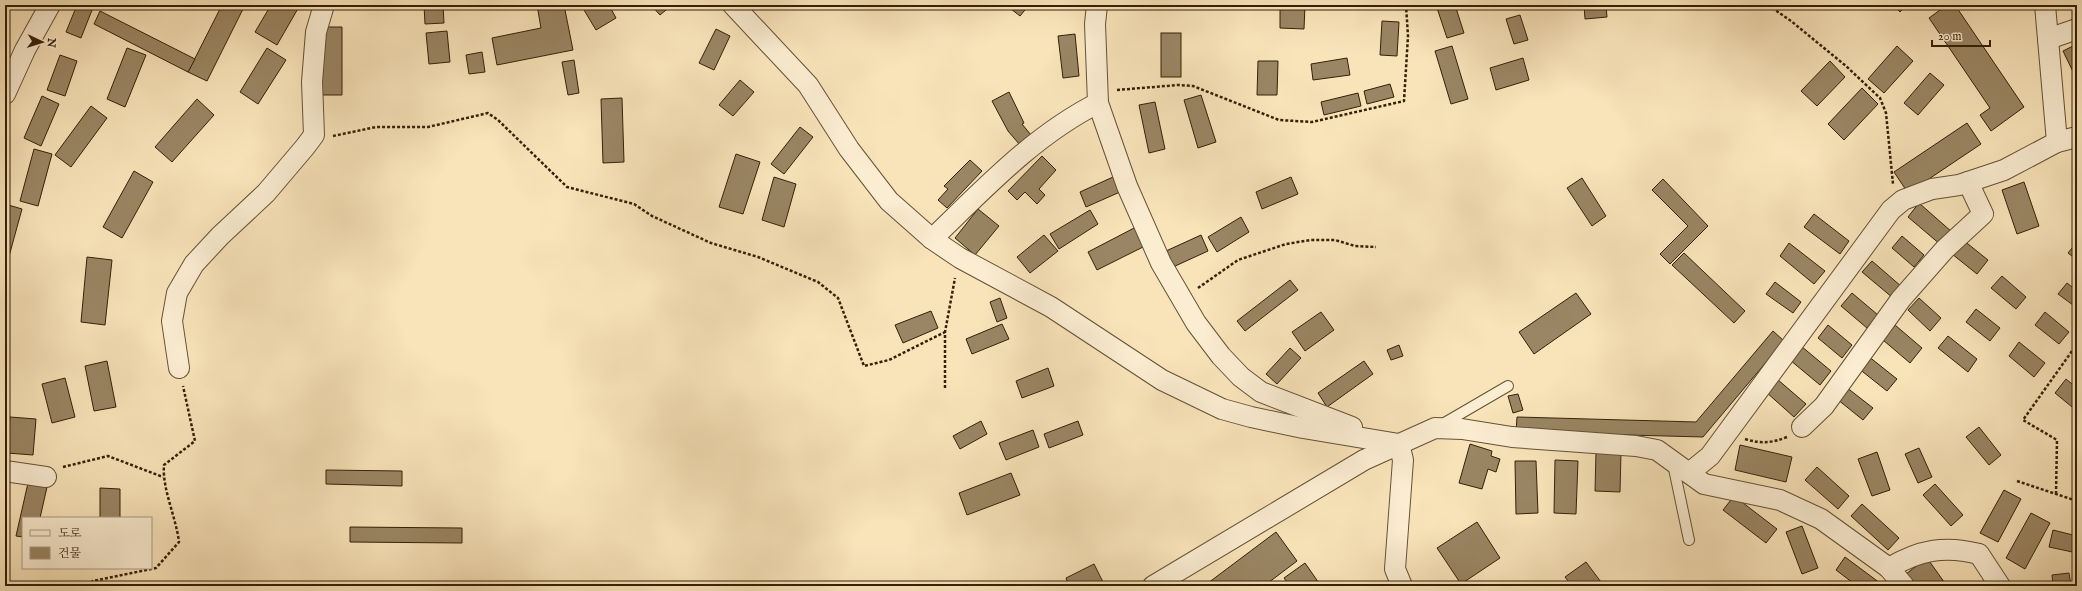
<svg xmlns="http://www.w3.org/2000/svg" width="2082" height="591" viewBox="0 0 2082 591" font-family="'IM FELL English','Noto Serif KR',serif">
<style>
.building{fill:#9a8664;stroke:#342007}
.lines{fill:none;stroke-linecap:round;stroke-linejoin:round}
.lane-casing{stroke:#655134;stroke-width:12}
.street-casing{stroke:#655134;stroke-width:22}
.path{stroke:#342007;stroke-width:2.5;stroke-dasharray:3 2;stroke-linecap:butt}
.lane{stroke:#fbedd2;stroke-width:10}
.street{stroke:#fbedd2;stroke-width:20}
</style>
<rect width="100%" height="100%" fill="#f9e4ba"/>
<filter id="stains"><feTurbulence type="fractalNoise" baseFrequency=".005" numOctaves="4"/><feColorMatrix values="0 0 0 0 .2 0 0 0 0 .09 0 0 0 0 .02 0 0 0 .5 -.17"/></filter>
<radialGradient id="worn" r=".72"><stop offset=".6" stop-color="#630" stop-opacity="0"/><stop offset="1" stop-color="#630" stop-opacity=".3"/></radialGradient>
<!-- building -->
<g class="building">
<polygon points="77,5 94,5 81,38 66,32"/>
<polygon points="222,5 245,5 207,81 188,72"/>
<polygon points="271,5 300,5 277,45 255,32"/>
<polygon points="424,5 443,5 444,23 425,24"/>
<polygon points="537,5 564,5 573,50 497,65 492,38 541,28"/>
<polygon points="581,5 609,5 616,18 596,30"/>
<polygon points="651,5 672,5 660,15"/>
<polygon points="1006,5 1029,5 1020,16"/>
<polygon points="1280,5 1305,5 1304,29 1280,28"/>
<polygon points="1436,5 1455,5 1464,33 1447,38"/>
<polygon points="1584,5 1606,5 1607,17 1585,19"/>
<polygon points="1893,5 1906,5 1900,12"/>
<polygon points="1947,5 1955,5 2024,107 1991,131 1980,115 1990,108 1929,18"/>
<polygon points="100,11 195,59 188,72 94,24"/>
<polygon points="1520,15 1528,40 1514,44 1506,19"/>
<polygon points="1382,21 1399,22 1397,56 1380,55"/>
<polygon points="322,27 342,27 342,95 321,95"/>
<polygon points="716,29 730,36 714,70 699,63"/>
<polygon points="447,31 450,62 429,64 426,33"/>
<rect x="1161" y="33" width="20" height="44"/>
<polygon points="1075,34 1079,76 1063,78 1058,36"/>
<polygon points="2077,44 2077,80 2063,51"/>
<polygon points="1452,46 1468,99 1451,104 1435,51"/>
<polygon points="1897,46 1913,61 1884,93 1868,79"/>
<polygon points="127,48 146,55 125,107 107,99"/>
<polygon points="267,48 286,60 258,104 240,92"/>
<polygon points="482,52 485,72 469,74 466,55"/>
<polygon points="60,55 77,61 65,96 47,90"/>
<polygon points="1347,58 1350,75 1313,80 1311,64"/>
<polygon points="1523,58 1529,80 1496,90 1490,68"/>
<polygon points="574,60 579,93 568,95 562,62"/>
<polygon points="1258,61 1278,61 1277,95 1257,95"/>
<polygon points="1830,61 1845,77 1817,106 1801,91"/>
<polygon points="1930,73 1944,85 1918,115 1904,103"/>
<polygon points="740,80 754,92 733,116 719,105"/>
<polygon points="1390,84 1394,97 1367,104 1364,91"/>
<polygon points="1862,88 1878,104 1844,140 1828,124"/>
<polygon points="1009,92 1024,123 1022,124 1031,135 1020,145 1008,131 992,101"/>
<polygon points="1358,93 1361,106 1324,115 1321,102"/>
<polygon points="1201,95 1216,142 1198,148 1184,100"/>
<polygon points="42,96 59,104 41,146 24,138"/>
<polygon points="622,98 624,162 603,163 601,99"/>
<polygon points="197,99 214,115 172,162 155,147"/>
<polygon points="1155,102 1165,149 1149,153 1139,105"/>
<polygon points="91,106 107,118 71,167 55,155"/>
<polygon points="1967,123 1981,144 1908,193 1894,172"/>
<polygon points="800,127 813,137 784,174 771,164"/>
<polygon points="34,149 52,154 38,206 20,201"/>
<polygon points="736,154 760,162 743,214 719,207"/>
<polygon points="1042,156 1056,170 1039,189 1045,195 1037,204 1025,192 1017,200 1008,191"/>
<polygon points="970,160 982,171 947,208 938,200 948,189 944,186"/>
<polygon points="2074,166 2077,166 2077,207"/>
<polygon points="134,171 153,182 122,238 103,227"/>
<polygon points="774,177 796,184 784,227 762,220"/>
<polygon points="1113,177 1120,192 1086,207 1080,192"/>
<polygon points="1291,177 1298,194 1262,209 1256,192"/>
<polygon points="1582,178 1606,216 1592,226 1567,188"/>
<polygon points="1663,179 1708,226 1670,264 1660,254 1688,226 1652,190"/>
<polygon points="2024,182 2039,226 2017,234 2002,190"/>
<polygon points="1919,203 1952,232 1941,245 1908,217"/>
<polygon points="5,204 22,209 5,271"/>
<polygon points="978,209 999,226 975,255 955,238"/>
<polygon points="1090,210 1098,224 1059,249 1050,234"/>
<polygon points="1814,214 1849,241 1840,254 1804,227"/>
<polygon points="1241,217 1249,232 1217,252 1208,237"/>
<polygon points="1136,227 1145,246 1097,270 1088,252"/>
<polygon points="1044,235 1058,251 1030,273 1017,257"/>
<polygon points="1201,235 1208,251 1173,267 1166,251"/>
<polygon points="1902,236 1924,255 1914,267 1892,248"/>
<polygon points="1963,240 1988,260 1977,274 1952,254"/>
<polygon points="2077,242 2077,260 2068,253"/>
<polygon points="1789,243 1825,271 1814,284 1780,256"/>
<polygon points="1684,253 1745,311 1734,323 1672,265"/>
<polygon points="87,257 112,260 105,325 81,322"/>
<polygon points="1872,261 1902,287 1893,298 1862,272"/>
<polygon points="2002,276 2026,297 2016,309 1991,288"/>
<polygon points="1290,280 1298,290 1245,331 1237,321"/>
<polygon points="1775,282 1801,302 1793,313 1766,294"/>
<polygon points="2067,283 2077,291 2077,308 2058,294"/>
<polygon points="1576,293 1591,314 1534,354 1519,332"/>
<polygon points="1852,293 1878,315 1867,328 1841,306"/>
<polygon points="1000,298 1007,318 997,322 990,302"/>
<polygon points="1919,298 1941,318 1930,331 1908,310"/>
<polygon points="1976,309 2000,328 1990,341 1966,322"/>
<polygon points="931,311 938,328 903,343 895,325"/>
<polygon points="1321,312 1334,330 1305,351 1292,332"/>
<polygon points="2045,312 2069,332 2059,344 2035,325"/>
<polygon points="1002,324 1009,339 972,354 966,339"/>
<polygon points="1828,325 1852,345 1842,358 1818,338"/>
<polygon points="1895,325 1922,348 1910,363 1883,340"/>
<polygon points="1773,331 1784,341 1703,437 1516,432 1517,417 1696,422"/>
<polygon points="1948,336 1977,359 1968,372 1938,348"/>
<polygon points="2019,342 2045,363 2034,377 2009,356"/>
<polygon points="1399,345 1403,356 1391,360 1387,350"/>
<polygon points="1801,346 1831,371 1820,385 1790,360"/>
<polygon points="1290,348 1301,358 1277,384 1266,374"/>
<polygon points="1868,356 1897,379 1887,391 1858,368"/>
<polygon points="107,361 116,407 94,411 85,366"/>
<polygon points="1364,361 1373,374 1327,407 1318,393"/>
<polygon points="1048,368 1054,386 1022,398 1016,381"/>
<polygon points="65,378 75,417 52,423 42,384"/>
<polygon points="1777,379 1806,404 1794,417 1766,392"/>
<polygon points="2066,379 2077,388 2077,411 2055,393"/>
<polygon points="1846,387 1873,408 1863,420 1837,399"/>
<polygon points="1518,394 1523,410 1513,413 1508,396"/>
<polygon points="10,417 36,419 33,455 7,453"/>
<polygon points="981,421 987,434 960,449 953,436"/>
<polygon points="1078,421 1083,435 1049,448 1044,434"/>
<polygon points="1979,427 2001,455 1989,465 1966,437"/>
<polygon points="1033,430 1039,447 1006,460 999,443"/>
<polygon points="1470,444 1492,451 1491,456 1500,459 1496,472 1488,469 1482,489 1459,483"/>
<polygon points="1740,445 1792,457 1786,482 1735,470"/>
<polygon points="1919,448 1932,477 1918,483 1905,454"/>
<polygon points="1596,452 1621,452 1620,492 1595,491"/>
<polygon points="1877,452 1890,490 1872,496 1858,459"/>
<polygon points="1555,460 1578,461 1576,514 1554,513"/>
<polygon points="1515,461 1536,461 1538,513 1516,514"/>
<polygon points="1817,467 1849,496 1838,509 1805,480"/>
<polygon points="326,470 402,471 402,486 326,484"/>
<polygon points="1011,473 1020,495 967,515 959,493"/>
<polygon points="28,483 47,487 40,518 23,518 23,537 16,536"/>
<polygon points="1935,484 1963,515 1951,526 1923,495"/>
<polygon points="100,488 120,489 120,518 100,518"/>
<polygon points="2004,490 2021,499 1998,542 1980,533"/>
<polygon points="1734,496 1777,529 1766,543 1723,510"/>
<polygon points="1862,504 1899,538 1888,550 1851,516"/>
<polygon points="2031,513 2050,523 2025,569 2006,558"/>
<polygon points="1477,522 1500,558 1461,584 1437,548"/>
<polygon points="1802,526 1818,568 1802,574 1786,532"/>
<polygon points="350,527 462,528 462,543 350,542"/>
<polygon points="2053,530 2077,536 2077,553 2049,547"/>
<polygon points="1276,532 1297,561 1264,586 1204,586"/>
<polygon points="1845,557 1884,586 1857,586 1836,570"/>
<polygon points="1927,558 1947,586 1914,586 1906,574"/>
<polygon points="1586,562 1604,586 1572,586 1565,577"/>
<polygon points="1305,563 1321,586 1290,586 1284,578"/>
<polygon points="1094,564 1105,586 1069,586 1066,578"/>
<polygon points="2069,573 2071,586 2053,586 2052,575"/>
</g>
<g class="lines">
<!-- lane casing -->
<g class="lane-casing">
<g id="lane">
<polyline points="1441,425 1508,386"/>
<polyline points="1673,464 1689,540"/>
</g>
</g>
<!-- street casing -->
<g class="street-casing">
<g id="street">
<polyline points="733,5 808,85 849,149 889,201 932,239 960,258 1051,307 1162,380 1222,409 1251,417 1303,428 1399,444"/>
<polyline points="1097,5 1095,24 1098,103 1127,186 1161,263 1196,323 1221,356 1241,377 1261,392 1352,427"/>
<polyline points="2045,5 2057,142"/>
<polyline points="2048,39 2077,29"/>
<polyline points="5,94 25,50 50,5"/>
<path d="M932,239C983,190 1034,135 1098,103"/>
<polyline points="179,368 172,321 177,293 194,264 220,236 266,193 305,147 314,135 312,82 316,32 324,5"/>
<polyline points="1802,427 1824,406 1901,299 1945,249 1983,214 1968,182"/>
<polyline points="1399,444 1403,460 1395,569 1402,586"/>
<polyline points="5,471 46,477"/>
<polyline points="1689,473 1710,456 1891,210 1903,200 1932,189 1959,185 2004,170 2057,142 2077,137"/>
<path d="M1889,568C1919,550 1945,545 1979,554L2000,586"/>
<polyline points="1153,586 1364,460 1435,428 1462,429 1512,437 1636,446 1657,450 1704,484 1780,500 1821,519 1889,568 1904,586"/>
</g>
</g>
<!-- path -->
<g class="path">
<polyline points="1768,5 1791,21 1846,66 1880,98 1886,113 1893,184"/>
<polyline points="1117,90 1178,85 1193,86 1279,120 1312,122 1404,101 1408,36 1406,5"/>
<polyline points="333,136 376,127 428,127 488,113 498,120 567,187 634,204 652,216 711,243 758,257 818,282 838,298 864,366 889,360 945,332"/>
<polyline points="1198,288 1238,260 1286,244 1311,240 1335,240 1355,246 1376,247"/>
<polyline points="945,388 945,332 955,278"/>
<path d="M1745,439C1761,444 1772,443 1787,437"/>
<polyline points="63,467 108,456 163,477"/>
<polyline points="2017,481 2077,501"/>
<polyline points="2056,494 2057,440 2023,420 2077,344"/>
<path d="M87,586L93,581L156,568L179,542C176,517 162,489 164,465L195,441L183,386"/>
</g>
<!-- lane -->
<use href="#lane" class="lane"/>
<!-- street -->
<use href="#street" class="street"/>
</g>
<!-- margin -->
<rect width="2082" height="591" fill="none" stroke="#f9e4ba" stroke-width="20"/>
<rect x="6" y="6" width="2070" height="579" fill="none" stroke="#342007" stroke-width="2"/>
<rect x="10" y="10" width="2062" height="571" fill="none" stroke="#342007"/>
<!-- legend -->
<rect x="22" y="517" width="130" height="52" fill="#fbedd2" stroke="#ab9b81"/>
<rect x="30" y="530" width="20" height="6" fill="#fbedd2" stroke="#ab9b81"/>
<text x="58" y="537" font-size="12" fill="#342007">도로</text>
<rect x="30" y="547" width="20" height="12" fill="#9a8664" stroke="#ab9b81"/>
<text x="58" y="557" font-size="12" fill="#342007">건물</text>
<!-- north arrow -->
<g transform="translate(42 42) rotate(94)" stroke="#fbedd2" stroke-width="3" paint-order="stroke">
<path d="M0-3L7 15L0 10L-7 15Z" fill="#342007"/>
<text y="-6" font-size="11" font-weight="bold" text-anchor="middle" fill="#342007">N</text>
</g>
<!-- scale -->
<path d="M1932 40v6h58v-6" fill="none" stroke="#342007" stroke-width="2"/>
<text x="1938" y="40" font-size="12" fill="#342007" stroke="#fbedd2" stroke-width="3" paint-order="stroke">20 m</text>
<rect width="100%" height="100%" filter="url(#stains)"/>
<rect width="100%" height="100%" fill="url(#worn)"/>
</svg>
